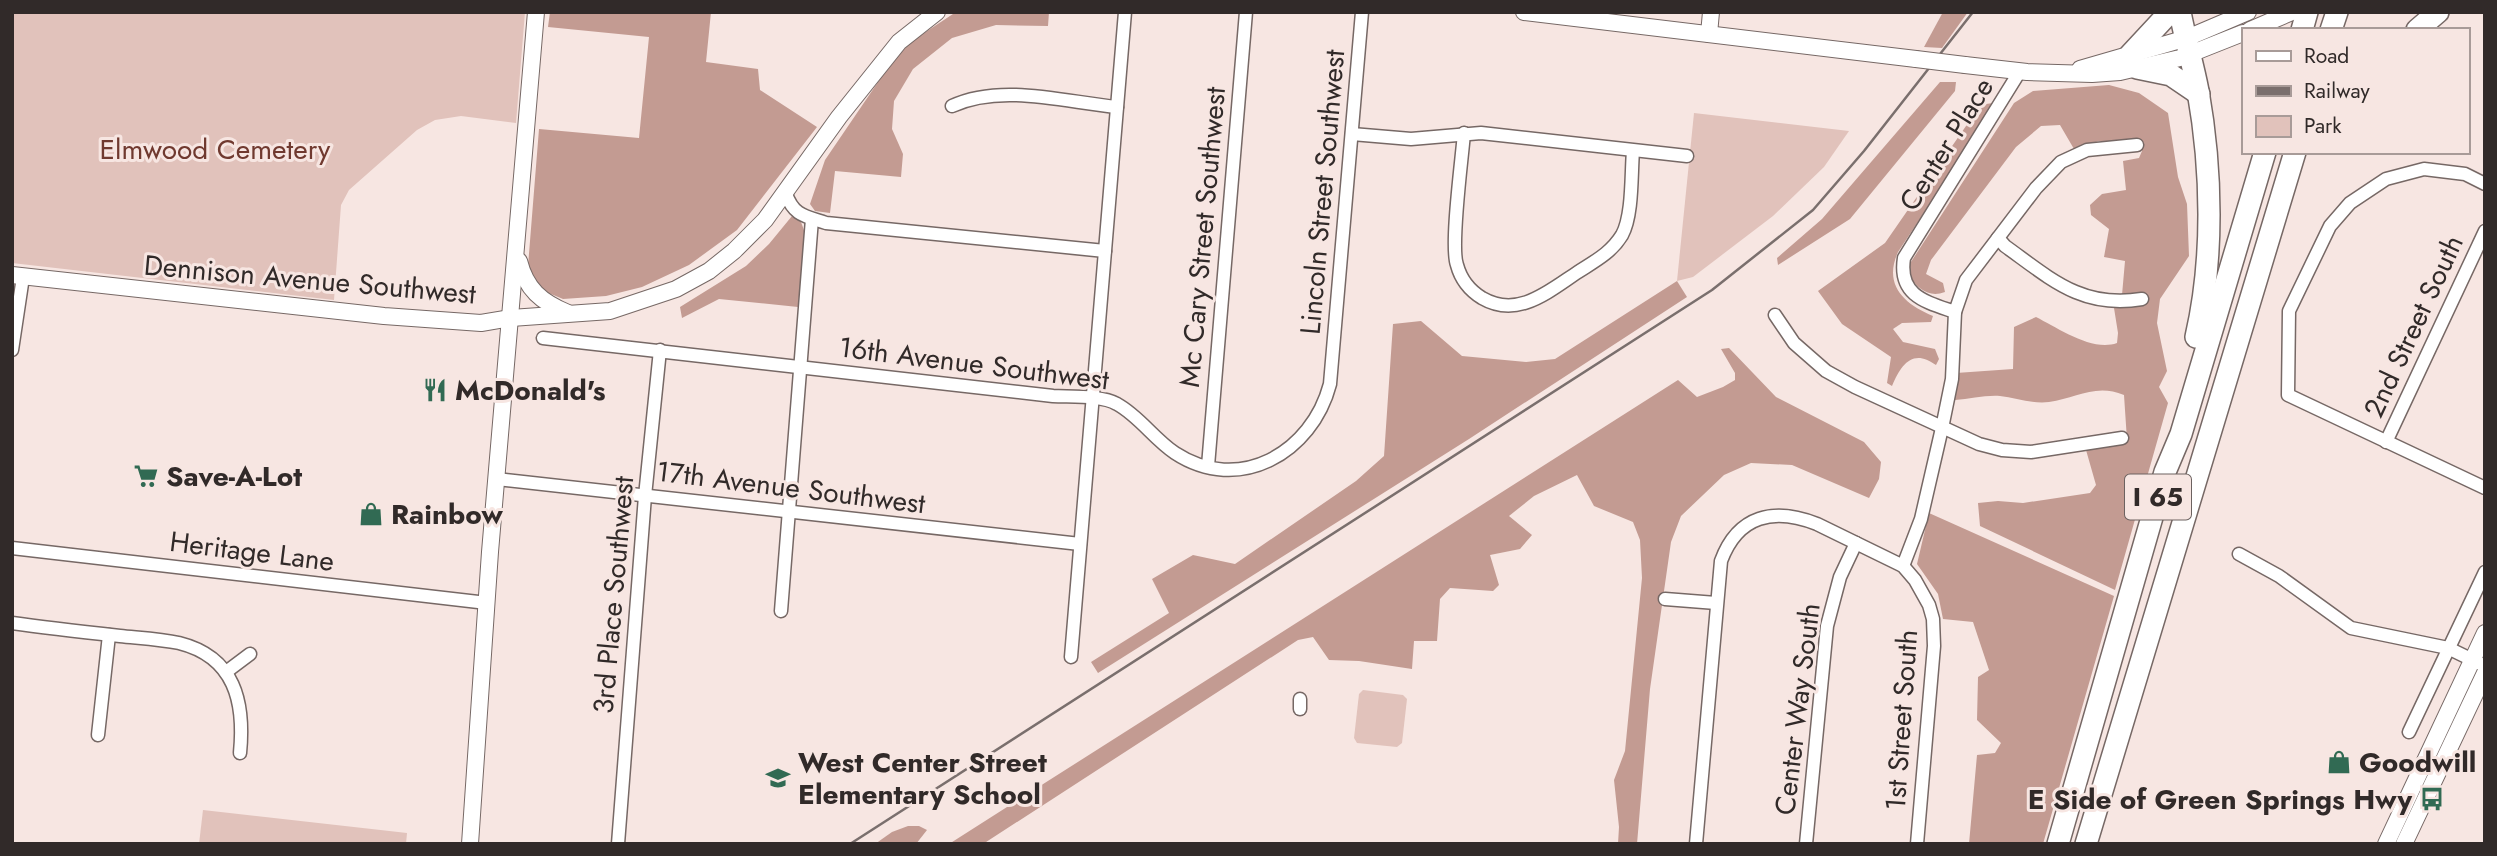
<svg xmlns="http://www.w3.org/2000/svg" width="2497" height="856" viewBox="0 0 2497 856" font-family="Jost,sans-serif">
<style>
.green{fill:#e1c2bb}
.forest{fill:#c39b92}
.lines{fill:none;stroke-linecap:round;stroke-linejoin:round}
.street-casing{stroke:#766865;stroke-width:15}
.secondary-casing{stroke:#766865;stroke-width:18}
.highway-casing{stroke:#766865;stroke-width:24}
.street{stroke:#fff;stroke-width:12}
.secondary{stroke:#fff;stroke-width:16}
.highway{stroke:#fff;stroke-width:21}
.rail{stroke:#7a6f6d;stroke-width:2.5}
.secondary-bridge-casing{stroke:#766865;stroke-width:18;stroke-linecap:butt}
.secondary-bridge{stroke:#fff;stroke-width:16}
.labels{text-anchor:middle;stroke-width:6;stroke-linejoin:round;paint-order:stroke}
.shield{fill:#f7e6e2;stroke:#6c6260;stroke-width:2}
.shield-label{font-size:26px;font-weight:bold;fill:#312a29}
.street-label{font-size:28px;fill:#312a29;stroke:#f7e6e2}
.park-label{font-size:28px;fill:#70392f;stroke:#f7e6e2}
.poi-label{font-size:28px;font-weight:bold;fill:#312a29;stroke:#f7e6e2;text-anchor:start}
</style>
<rect width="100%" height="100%" fill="#f7e6e2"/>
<!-- green -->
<g class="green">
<polygon points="12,12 525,12 516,123 461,116 435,120 417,130 349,190 341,205 334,300 12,263"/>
<polygon points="1694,113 1849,131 1824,167 1773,216 1693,277 1677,281"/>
<polygon points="1363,690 1403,695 1407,699 1402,743 1397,747 1357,743 1354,738 1359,694"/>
<polygon points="203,810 407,833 406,844 199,844"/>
</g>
<!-- forest -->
<g class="forest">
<polygon points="550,12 711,12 706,62 758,69 760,90 817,127 737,230 689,265 642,287 606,296 563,299 546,292 535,280 528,266 539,129 639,138 649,37 548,27"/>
<polygon points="956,12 1049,12 1048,26 996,25 952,38 913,69 894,101 892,129 903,154 901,177 835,171 830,213 815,211 810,204 825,160 891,63 912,41"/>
<polygon points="1943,12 1968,12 1942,48 1924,47"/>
<polygon points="1940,82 1956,82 1955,91 1850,219 1778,265 1777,258 1822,219"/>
<path d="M2109,85L2139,93L2168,113L2178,177L2187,204L2189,256L2160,299L2157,323L2167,371L2159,387L2168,403L2115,590L1980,526L1978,503L1998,501L2023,503L2090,493L2096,485L2086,450L2127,440L2124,395C2096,383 2076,398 2049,402C2032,404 2016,398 2000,396C1985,395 1970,399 1955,400L1956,373L2013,369L2014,327L2036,317C2058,328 2092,352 2117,343L2118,333L2114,308L2142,302L2143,292L2122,295L2125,261L2104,257L2109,229L2091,215L2090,205L2102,194L2126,190L2123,161L2139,158L2142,151L2140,142L2099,141L2074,149L2060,125L2041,126L2016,147L1931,260L1926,274L1943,283L1945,292C1929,298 1919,289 1909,277V265L2014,103L2033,91Z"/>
<path d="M1993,103L1995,105L1898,252C1883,285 1904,304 1933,316L1931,322L1902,323L1893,329L1903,342L1935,349L1939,359L1936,365C1913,348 1901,364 1892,386L1887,383L1891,357L1842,324L1818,291L1885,243L1975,113L1986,104Z"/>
<polygon points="792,216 801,222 805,233 798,307 719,299 682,318 680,307 746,266 769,244"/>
<polygon points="1677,281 1687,297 1469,439 1098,673 1091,662 1169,613 1152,579 1193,555 1235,564 1356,481 1384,456 1393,324 1421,321 1462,356 1526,362 1555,359"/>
<polygon points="1729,348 1776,397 1864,442 1881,462 1879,479 1869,498 1792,465 1751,463 1724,475 1681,516 1671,542 1650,689 1637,844 1618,844 1619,827 1614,780 1625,751 1642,578 1640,540 1633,522 1594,506 1577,475 1534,496 1509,516 1532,535 1520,549 1490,555 1499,585 1493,591 1450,588 1440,599 1437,641 1414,641 1412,669 1359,661 1329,660 1313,637 1298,640 983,844 949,844 1678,380 1697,397 1723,387 1735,380 1735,373 1721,349"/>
<polygon points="1929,513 2114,596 2043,844 1969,844 1977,755 1995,753 2001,743 1977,720 1978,677 1989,670 1973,622 1943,619 1938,594 1917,564"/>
<polygon points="908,826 919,826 927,830 916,844 875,844 892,832"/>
</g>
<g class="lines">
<!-- street casing -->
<g class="street-casing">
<g id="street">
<path d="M952,106C1001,83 1064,102 1117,107"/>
<path d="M1464,133C1462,159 1450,246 1457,265C1461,280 1469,290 1482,298C1518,319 1549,291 1578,272C1595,261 1611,253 1622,235C1633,215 1631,174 1633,151"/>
<polyline points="1352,134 1411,139 1481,133 1687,156"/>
<polyline points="2485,184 2465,174 2424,169 2386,179 2350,203 2330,226 2289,311 2288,395 2485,488"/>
<path d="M786,194C794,216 805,216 826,223L1105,251"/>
<path d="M1998,238L2005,246C2051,279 2082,309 2142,299"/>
<path d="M1955,312C1926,302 1898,296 1904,258L2020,71"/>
<polyline points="1775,315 1794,343 1826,371 1855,387 1979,444 2002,450 2031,452 2122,438"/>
<path d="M543,338L1053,396C1071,397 1102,395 1117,404C1139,416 1154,439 1175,453C1239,495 1312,453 1330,384L1362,12"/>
<polyline points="12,350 23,277"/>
<polyline points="2386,442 2485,231"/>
<polyline points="1208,466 1246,12"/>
<polyline points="497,479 1080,544"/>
<polyline points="12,548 487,603"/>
<polyline points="2239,554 2279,576 2351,628 2448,648 2485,666"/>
<polyline points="1903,566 1921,519 1942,428 1952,379 1955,312 1966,280 2036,188 2061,162 2087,150 2137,145"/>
<polyline points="1665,599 1716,603"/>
<polyline points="781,611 812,219"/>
<path d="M12,623C48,628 84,632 120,636C139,638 160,639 179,643C235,657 245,702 240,753"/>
<polyline points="1071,657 1125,12"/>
<polyline points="226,672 250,654"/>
<polyline points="1300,709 1300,699"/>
<polyline points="2409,732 2485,572"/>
<polyline points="98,735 109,635"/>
<polyline points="618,844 645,496 660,350"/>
<path d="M1696,844L1721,561C1738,515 1774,507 1817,524L1903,566L1915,580L1929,605L1933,619L1934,646L1917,844"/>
<polyline points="1806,844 1827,626 1840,577 1856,543"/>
</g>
</g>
<!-- secondary casing -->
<g class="secondary-casing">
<g id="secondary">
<polyline points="1524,12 1916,59"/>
<polyline points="2250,30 2292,12"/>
<polyline points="1709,34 1711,12"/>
<polyline points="1965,65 2027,72 2092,74 2120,72 2180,58 2243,33"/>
<polyline points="2080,69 2187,38 2248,12"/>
<path d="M519,261C526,289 541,302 568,313"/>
<polyline points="12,275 384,316 481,323 511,318 610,311 676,289 709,271 734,251 765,220 839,117 899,42 937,12"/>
<polyline points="470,844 490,552 536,12"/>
<polyline points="2386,844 2485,633"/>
<polyline points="2404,844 2485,673"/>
</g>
</g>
<!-- highway casing -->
<g class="highway-casing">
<g id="highway">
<path d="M2180,12C2185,39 2193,64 2198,91C2212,170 2214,259 2196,337"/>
<polyline points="2302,30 2307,12"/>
<polyline points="2331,30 2337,12"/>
<polyline points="2417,30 2438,12"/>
<polyline points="2130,55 2170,12"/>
<polyline points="2137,68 2171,75 2199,94"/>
<polyline points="2058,844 2165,472 2181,434 2265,152"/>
<polyline points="2086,844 2295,152"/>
</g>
</g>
<!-- street -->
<use href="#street" class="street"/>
<!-- secondary -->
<use href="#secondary" class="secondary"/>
<!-- highway -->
<use href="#highway" class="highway"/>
<!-- rail -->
<polyline class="rail" points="850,844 1712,290 1813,210 1864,151 1973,12"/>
<!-- secondary-bridge casing -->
<g class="secondary-bridge-casing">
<polyline id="secondary-bridge" points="1916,59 1965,65"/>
</g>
<!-- secondary-bridge -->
<use href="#secondary-bridge" class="secondary-bridge"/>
</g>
<!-- icons -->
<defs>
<g id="restaurant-bare" transform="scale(1.89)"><path d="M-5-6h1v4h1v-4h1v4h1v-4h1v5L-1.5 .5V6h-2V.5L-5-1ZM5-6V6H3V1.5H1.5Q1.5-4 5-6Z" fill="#316a53" stroke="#f7e6e2" stroke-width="2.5" paint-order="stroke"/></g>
<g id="supermarket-bare" transform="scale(1.89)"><path d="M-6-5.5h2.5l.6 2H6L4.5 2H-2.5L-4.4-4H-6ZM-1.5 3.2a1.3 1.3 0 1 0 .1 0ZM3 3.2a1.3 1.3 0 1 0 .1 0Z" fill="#316a53" stroke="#f7e6e2" stroke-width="2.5" paint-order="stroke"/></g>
<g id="shop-bare" transform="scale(1.89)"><path d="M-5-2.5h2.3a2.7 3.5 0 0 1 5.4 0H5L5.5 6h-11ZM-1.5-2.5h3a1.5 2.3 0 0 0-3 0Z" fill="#316a53" stroke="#f7e6e2" stroke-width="2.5" paint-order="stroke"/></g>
<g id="school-bare" transform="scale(1.89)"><path d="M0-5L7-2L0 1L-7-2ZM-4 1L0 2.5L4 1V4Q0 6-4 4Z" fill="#316a53" stroke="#f7e6e2" stroke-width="2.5" paint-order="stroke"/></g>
<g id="bus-bare" transform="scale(1.89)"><path d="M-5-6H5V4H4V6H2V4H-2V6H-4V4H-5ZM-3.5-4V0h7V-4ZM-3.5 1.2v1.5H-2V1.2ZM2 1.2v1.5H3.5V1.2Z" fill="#316a53" stroke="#f7e6e2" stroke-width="2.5" paint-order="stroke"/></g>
</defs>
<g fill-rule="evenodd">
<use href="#restaurant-bare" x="435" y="390"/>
<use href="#supermarket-bare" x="146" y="476"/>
<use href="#shop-bare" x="371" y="514"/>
<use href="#shop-bare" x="2339" y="762"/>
<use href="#school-bare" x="778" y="778"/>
<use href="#bus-bare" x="2432" y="799"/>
</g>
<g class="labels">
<!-- shield labels -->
<rect class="shield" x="2125" y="474.5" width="66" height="45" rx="5"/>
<g class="shield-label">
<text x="2158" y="506">I 65</text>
</g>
<!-- street labels -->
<g class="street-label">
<text transform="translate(1946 144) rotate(-58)" y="10">Center Place</text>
<text transform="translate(1322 192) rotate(-85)" y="10">Lincoln Street Southwest</text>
<text transform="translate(1202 237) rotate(-85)" y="10">Mc Cary Street Southwest</text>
<text transform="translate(310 279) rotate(5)" y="10">Dennison Avenue Southwest</text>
<text transform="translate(2413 326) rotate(-65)" y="10">2nd Street South</text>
<text transform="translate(974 363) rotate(7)" y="10">16th Avenue Southwest</text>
<text transform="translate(791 487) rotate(7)" y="10">17th Avenue Southwest</text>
<text transform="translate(252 551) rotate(7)" y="10">Heritage Lane</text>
<text transform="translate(613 595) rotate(-85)" y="10">3rd Place Southwest</text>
<text transform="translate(1797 709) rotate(-83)" y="10">Center Way South</text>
<text transform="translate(1901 720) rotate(-86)" y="10">1st Street South</text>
</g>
<!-- park labels -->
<g class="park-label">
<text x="215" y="159">Elmwood Cemetery</text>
</g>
<!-- poi labels -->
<g class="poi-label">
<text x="455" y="400">McDonald's</text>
<text x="166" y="486">Save-A-Lot</text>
<text x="391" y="524">Rainbow</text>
<text x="798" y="772">West Center Street<tspan x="798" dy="32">Elementary School</tspan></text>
<text x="2359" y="772">Goodwill</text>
<text x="2412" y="809" text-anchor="end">E Side of Green Springs Hwy</text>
</g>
</g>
<!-- border -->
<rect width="2497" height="856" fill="none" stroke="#312a29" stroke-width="28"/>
<!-- legend -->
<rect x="2242" y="28" width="228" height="126" fill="#f7e6e2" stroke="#a89b98" stroke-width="2"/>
<rect x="2256" y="51" width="35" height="10" fill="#ffffff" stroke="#a89b98" stroke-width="2"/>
<text x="2304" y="63" font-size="21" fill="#312a29">Road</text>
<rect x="2256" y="86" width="35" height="10" fill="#7a6f6d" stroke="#a89b98" stroke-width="2"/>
<text x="2304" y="98" font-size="21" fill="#312a29">Railway</text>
<rect x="2256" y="116" width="35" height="21" fill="#e1c2bb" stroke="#a89b98" stroke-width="2"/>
<text x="2304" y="133" font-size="21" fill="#312a29">Park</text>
</svg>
